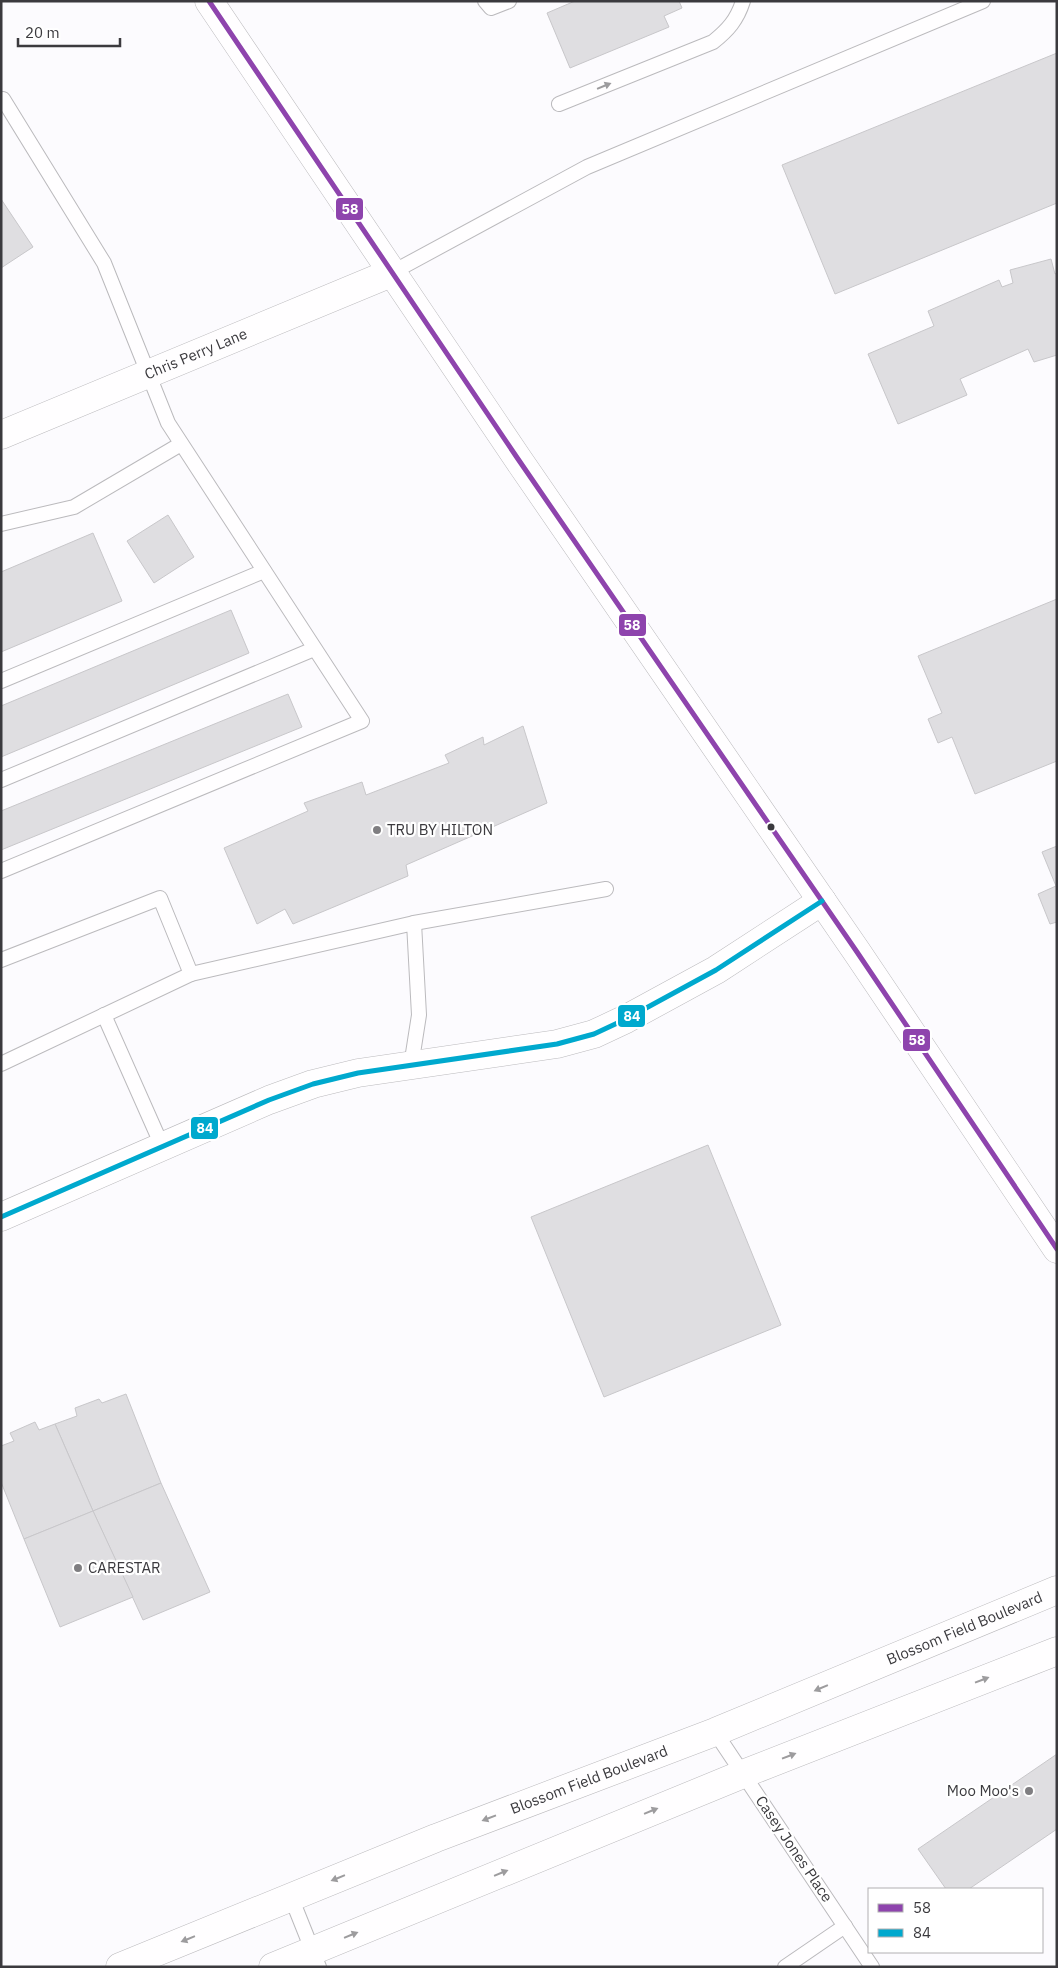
<svg xmlns="http://www.w3.org/2000/svg" width="1058" height="1968" viewBox="0 0 1058 1968" font-family="'IBM Plex Sans',sans-serif">
<style>
.building{fill:#dfdee1;stroke:#c8c7ca}
.lines{fill:none;stroke-linecap:round;stroke-linejoin:round}
.lane-casing{stroke:#bbbabd;stroke-width:16}
.street-casing{stroke:#bbbabd;stroke-width:29}
.highway-casing{stroke:#bbbabd;stroke-width:29}
.lane{stroke:#fffeff;stroke-width:14}
.street{stroke:#fffeff;stroke-width:28}
.highway{stroke:#fffeff;stroke-width:28}
.bus-1-casing{stroke:#fff;stroke-width:9}
.bus-2-casing{stroke:#fff;stroke-width:9}
.bus-1{stroke:#8e44ad;stroke-width:5}
.bus-2{stroke:#00a9ce;stroke-width:5}
.oneway{fill:#9d9c9e}
.bus-dot{fill:#3b3a3e;stroke:#fff;stroke-width:2}
.poi-dot{fill:#7f7e81;stroke:#fff;stroke-width:2}
.labels{text-anchor:middle;stroke-width:4.5;stroke-linejoin:round;paint-order:stroke}
.street-label{font-size:15px;fill:#3b3a3e;stroke:#fff}
.poi-label{font-size:15px;fill:#3b3a3e;stroke:#fff;text-anchor:start}
.line-badge{stroke:#fff;stroke-width:2}
.badge-label{font-size:14px;text-anchor:middle;font-weight:bold;fill:#fff}
</style>
<rect width="100%" height="100%" fill="#fcfbfe"/>
<!-- building -->
<g class="building">
<polygon points="575,1 679,1 682,8 664,16 669,27 570,68 547,13"/>
<polygon points="1057,53 1057,203 835,294 782,165"/>
<polygon points="1,199 33,247 1,268"/>
<polygon points="1051,259 1055,274 1057,273 1057,355 1034,362 1028,349 960,379 967,395 898,424 868,354 934,326 928,311 999,280 1002,287 1013,283 1010,270"/>
<polygon points="168,515 194,557 154,583 127,541"/>
<polygon points="93,533 122,601 1,652 1,572"/>
<polygon points="1057,599 1057,761 975,794 952,737 938,743 928,719 942,713 918,656"/>
<polygon points="231,610 249,653 1,757 1,706"/>
<polygon points="288,694 302,727 1,850 1,811"/>
<polygon points="523,726 547,803 406,865 408,876 293,924 285,909 257,924 224,848 308,811 304,803 362,782 366,795 449,763 445,755 483,737 484,745"/>
<polygon points="1057,846 1057,922 1050,924 1038,894 1056,886 1042,852"/>
<polygon points="708,1145 781,1325 604,1397 531,1217"/>
<polygon points="126,1394 161,1483 93,1511 55,1424 77,1416 75,1408 99,1399 102,1403"/>
<polygon points="35,1422 39,1430 55,1424 93,1511 24,1539 1,1482 1,1446 14,1441 10,1433"/>
<polygon points="161,1483 210,1592 143,1620 93,1511"/>
<polygon points="93,1511 133,1597 60,1627 24,1539"/>
<polygon points="1057,1754 1057,1829 969,1889 946,1889 918,1849"/>
</g>
<g class="lines">
<!-- lane casing -->
<g class="lane-casing">
<g id="lane">
<polyline points="485,1 491,8 509,1"/>
<path d="M559,104L713,42C728,30 737,20 743,1"/>
<polyline points="391,273 587,167 983,1"/>
<polyline points="1,524 74,507 181,444"/>
<polyline points="1,681 264,571"/>
<polyline points="1,780 314,649"/>
<polyline points="1,871 362,721 168,423 104,263 3,99"/>
<polyline points="414,923 606,889"/>
<polyline points="1,960 160,898 191,974"/>
<polyline points="104,1015 163,1148"/>
<polyline points="1,1064 191,974 414,923 419,1015 411,1066"/>
<polyline points="715,1732 872,1967"/>
<polyline points="291,1897 319,1967"/>
<polyline points="785,1967 845,1926"/>
</g>
</g>
<!-- street casing -->
<g class="street-casing">
<g id="street">
<path id="s1" d="M1,435L391,273"/>
<polyline points="1,1217 269,1100 313,1084 358,1073 557,1044 594,1034 626,1019 716,970 822,901"/>
<path id="s2" d="M120,1967L436,1838L715,1732L1057,1590"/>
<polyline points="273,1967 743,1774 1057,1651"/>
</g>
</g>
<!-- highway casing -->
<g class="highway-casing">
<polyline id="highway" points="209,1 518,459 857,952 1057,1249"/>
</g>
<!-- lane -->
<use href="#lane" class="lane"/>
<!-- street -->
<use href="#street" class="street"/>
<!-- highway -->
<use href="#highway" class="highway"/>
<!-- bus-1 casing -->
<g class="bus-1-casing">
<polyline id="bus-1" points="209,1 518,459 857,952 1057,1249"/>
</g>
<!-- bus-2 casing -->
<g class="bus-2-casing">
<polyline id="bus-2" points="1,1217 269,1100 313,1084 358,1073 557,1044 594,1034 626,1019 716,970 822,901"/>
</g>
<!-- bus-1 -->
<use href="#bus-1" class="bus-1"/>
<!-- bus-2 -->
<use href="#bus-2" class="bus-2"/>
</g>
<!-- one-way arrows -->
<defs><path id="oneway-solid" d="M-6-.8H1V-3.2L6.5 0L1 3.2V.8H-6Z" transform="scale(1.25)"/></defs>
<g class="oneway">
<use href="#oneway-solid" transform="translate(604 86) rotate(-22)"/>
<use href="#oneway-solid" transform="translate(982 1680) rotate(-21)"/>
<use href="#oneway-solid" transform="translate(821 1688) rotate(157)"/>
<use href="#oneway-solid" transform="translate(789 1756) rotate(-21)"/>
<use href="#oneway-solid" transform="translate(651 1811) rotate(-22)"/>
<use href="#oneway-solid" transform="translate(489 1818) rotate(159)"/>
<use href="#oneway-solid" transform="translate(501 1873) rotate(-22)"/>
<use href="#oneway-solid" transform="translate(338 1878) rotate(158)"/>
<use href="#oneway-solid" transform="translate(351 1935) rotate(-22)"/>
<use href="#oneway-solid" transform="translate(188 1939) rotate(158)"/>
</g>
<!-- markers -->
<circle class="bus-dot" cx="771" cy="827" r="4.5"/>
<g class="poi-dot">
<circle cx="377" cy="830" r="5"/>
<circle cx="78" cy="1568" r="5"/>
<circle cx="1029" cy="1791" r="5"/>
</g>
<g class="labels">
<!-- street labels -->
<g class="street-label">
<text dy="5" stroke="none"><textPath href="#s1" startOffset="211">Chris Perry Lane</textPath></text>
<text dy="5" stroke="none"><textPath href="#s2" startOffset="910">Blossom Field Boulevard</textPath></text>
<text dy="5" stroke="none"><textPath href="#s2" startOffset="505">Blossom Field Boulevard</textPath></text>
<text transform="translate(794 1849) rotate(56)" y="5">Casey Jones Place</text>
</g>
<!-- poi labels -->
<g class="poi-label">
<text x="387" y="835">TRU BY HILTON</text>
<text x="88" y="1573">CARESTAR</text>
<text x="1019" y="1796" text-anchor="end">Moo Moo's</text>
</g>
</g>
<g class="line-badge">
<rect x="335" y="197" width="29" height="24" rx="5" fill="#8e44ad"/>
<rect x="618" y="613" width="29" height="24" rx="5" fill="#8e44ad"/>
<rect x="617" y="1004" width="29" height="24" rx="5" fill="#00a9ce"/>
<rect x="902" y="1028" width="29" height="24" rx="5" fill="#8e44ad"/>
<rect x="190" y="1116" width="29" height="24" rx="5" fill="#00a9ce"/>
</g>
<g class="badge-label">
<text x="350" y="214">58</text>
<text x="632" y="630">58</text>
<text x="632" y="1021">84</text>
<text x="917" y="1045">58</text>
<text x="205" y="1133">84</text>
</g>
<!-- border -->
<rect width="1058" height="1968" fill="none" stroke="#3b3a3e" stroke-width="5"/>
<!-- legend -->
<rect x="868" y="1888" width="175" height="65" fill="#ffffff" stroke="#b1b0b2"/>
<rect x="878" y="1904" width="25" height="8" fill="#8e44ad" stroke="#b1b0b2"/>
<text x="913" y="1913" font-size="15" fill="#3b3a3e">58</text>
<rect x="878" y="1929" width="25" height="8" fill="#00a9ce" stroke="#b1b0b2"/>
<text x="913" y="1938" font-size="15" fill="#3b3a3e">84</text>
<!-- scale -->
<path d="M18 38v8h102v-8" fill="none" stroke="#3b3a3e" stroke-width="2.5"/>
<text x="25" y="38" font-size="15" fill="#3b3a3e" stroke="#ffffff" stroke-width="4" paint-order="stroke">20 m</text>
</svg>
